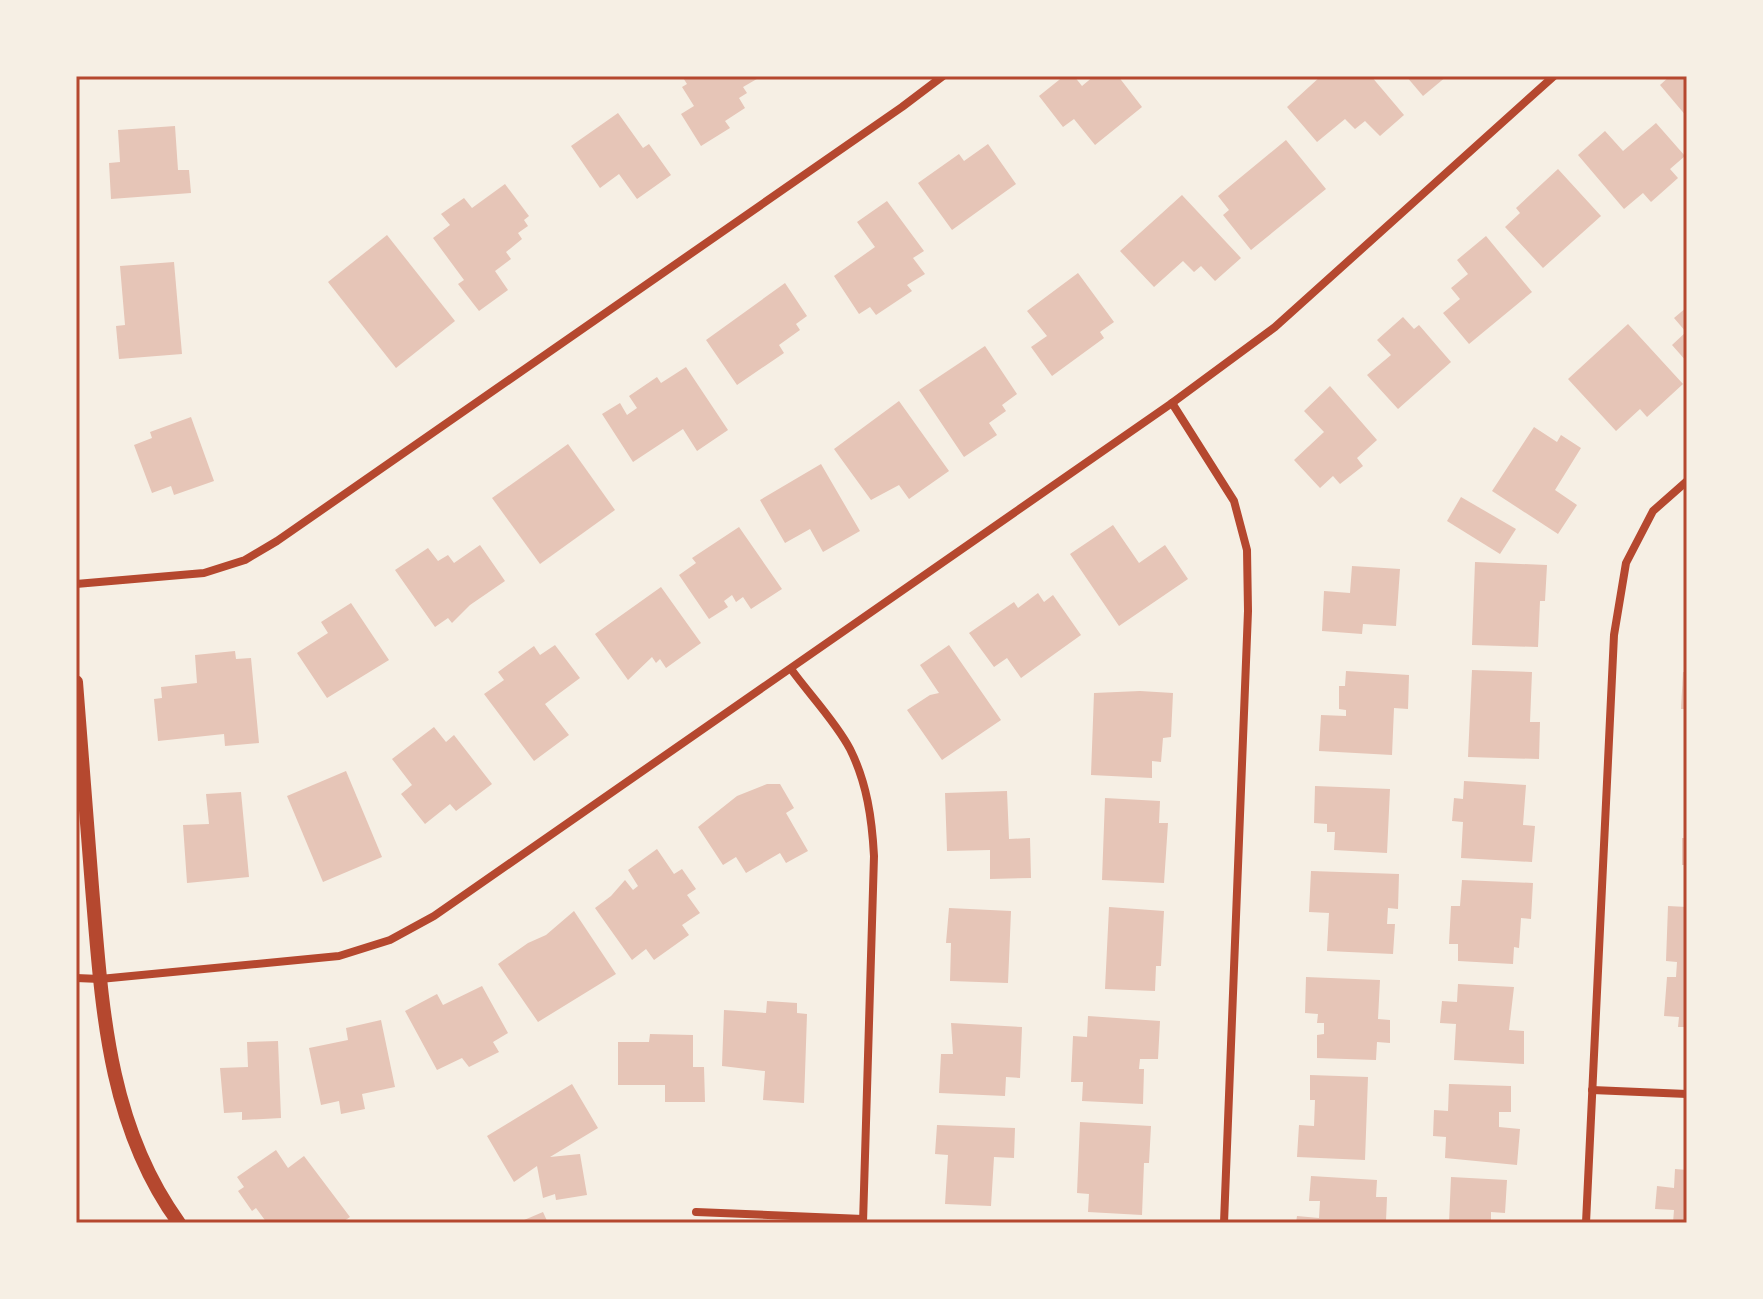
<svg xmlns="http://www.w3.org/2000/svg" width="1763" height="1299" viewBox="0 0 1763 1299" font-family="'Fira Sans',sans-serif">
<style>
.building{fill:#e6c5b7}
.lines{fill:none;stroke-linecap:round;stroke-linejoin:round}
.minor{stroke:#b5482f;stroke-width:8}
.tertiary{stroke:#b5482f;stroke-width:14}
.neatline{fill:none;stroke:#b5482f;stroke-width:3}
</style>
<rect width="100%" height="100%" fill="#f6efe4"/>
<!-- building -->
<g class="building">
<polygon points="682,76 762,76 743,87 747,93 739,98 745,108 725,121 730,128 701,146 681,114 694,106 682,87 687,84"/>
<polygon points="1064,76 1074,76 1082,86 1094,76 1118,76 1142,107 1095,145 1074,119 1063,127 1039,96"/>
<polygon points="1321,76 1371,76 1404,115 1380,136 1365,121 1355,129 1345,119 1317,142 1287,107"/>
<polygon points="1406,76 1447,76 1423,96"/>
<polygon points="1670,76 1687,76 1687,117 1660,85"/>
<polygon points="618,113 643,148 649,144 671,175 637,199 619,174 600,188 571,146"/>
<polygon points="1656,123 1685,156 1670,169 1678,178 1651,202 1643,193 1624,209 1578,155 1605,131 1623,151"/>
<polygon points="175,126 178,170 189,170 191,193 111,199 109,163 120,162 118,130"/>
<polygon points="1286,140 1326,189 1251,250 1223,215 1229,210 1218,196"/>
<polygon points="988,144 1016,184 952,230 918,183 959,154 964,161"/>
<polygon points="1558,169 1601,216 1543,268 1505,227 1520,213 1516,208"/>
<polygon points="505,184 529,216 524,220 528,226 518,233 522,239 506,252 511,259 495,271 508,290 479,311 458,284 464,280 433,238 450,225 441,214 464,198 472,208"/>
<polygon points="1182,195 1241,258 1215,281 1201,266 1194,272 1183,261 1154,287 1120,251"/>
<polygon points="887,201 924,251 913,258 925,274 907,285 912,291 876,315 870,307 859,314 834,276 875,247 857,222"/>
<polygon points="387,235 455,321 396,368 328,282"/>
<polygon points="1486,236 1532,292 1469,344 1443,313 1460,299 1451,288 1468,274 1457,260"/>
<polygon points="174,262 182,354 119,359 116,326 125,325 120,266"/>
<polygon points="1078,273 1114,322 1100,332 1104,338 1052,376 1031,347 1047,336 1027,311"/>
<polygon points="785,283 807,316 796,324 800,330 779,345 784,353 737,385 706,340"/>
<polygon points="1687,307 1687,362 1672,345 1686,332 1674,318"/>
<polygon points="1403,317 1414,329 1419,325 1451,362 1398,409 1367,375 1391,355 1377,340"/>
<polygon points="1628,324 1683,384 1647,417 1640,409 1616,431 1568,379"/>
<polygon points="985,346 1017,394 1002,405 1006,411 989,423 997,435 964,457 919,390"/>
<polygon points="686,367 728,430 697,451 683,429 633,462 602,414 620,403 627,415 637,408 629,396 657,377 661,383"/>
<polygon points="1330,386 1377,440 1357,458 1363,466 1340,484 1333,476 1320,488 1294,460 1324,432 1304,411"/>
<polygon points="899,401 949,471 909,499 899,485 871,500 834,449"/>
<polygon points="191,417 214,481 174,495 171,486 152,493 134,445 152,438 150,432"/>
<polygon points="1534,427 1557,442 1561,435 1581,448 1555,490 1577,505 1558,534 1492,491"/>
<polygon points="568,444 615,510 540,564 492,498"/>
<polygon points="821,464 860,531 823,552 810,529 785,543 760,500"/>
<polygon points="1461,497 1516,529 1500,554 1447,521"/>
<polygon points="1113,525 1139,563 1165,545 1188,579 1119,626 1070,554"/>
<polygon points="739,527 782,589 751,609 743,597 736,602 732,595 724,601 728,607 709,619 679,575 696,563 692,558"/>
<polygon points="480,545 505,581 470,605 452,623 448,618 435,627 395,570 428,548 438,561 448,555 454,563"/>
<polygon points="1475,562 1547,565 1545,601 1540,601 1538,647 1472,645"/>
<polygon points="1352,566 1400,569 1396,626 1363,624 1362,634 1322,631 1324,591 1350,593"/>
<polygon points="661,587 701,643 666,668 660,659 656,663 652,657 628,680 595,634"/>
<polygon points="1038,593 1044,602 1053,595 1081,635 1021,678 1007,658 994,667 969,633 1014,602 1018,608"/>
<polygon points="351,603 389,660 327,698 297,653 328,633 321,622"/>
<polygon points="555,645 580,678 545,704 569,735 534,761 484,694 504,680 498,672 534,646 540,655"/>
<polygon points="949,645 1001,720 942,760 907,710 930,695 939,693 920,665"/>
<polygon points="235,651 236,659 251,658 259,743 225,746 224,734 158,741 154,699 162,698 161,687 197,683 195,655"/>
<polygon points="1472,670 1532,672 1530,722 1540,722 1539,759 1468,757"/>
<polygon points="1346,671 1409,675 1408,709 1394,708 1392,755 1319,751 1321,715 1346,716 1346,710 1339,709 1339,686 1345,686"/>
<polygon points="1683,672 1687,672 1687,709 1681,709"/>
<polygon points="1140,691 1173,693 1171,737 1163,738 1161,762 1152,761 1152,778 1091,775 1094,693"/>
<polygon points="434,727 446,742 454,735 492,784 456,811 450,804 425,824 401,794 412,785 392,759"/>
<polygon points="346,771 382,857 323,882 287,796"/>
<polygon points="1464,781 1526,785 1523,825 1535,826 1532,862 1461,858 1463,822 1452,821 1454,798 1463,799"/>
<polygon points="767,784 780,784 794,808 786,813 808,851 786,863 780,853 746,873 736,857 723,865 698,827 737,796"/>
<polygon points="1315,786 1390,789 1387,853 1334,850 1335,832 1327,832 1327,824 1314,823"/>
<polygon points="1007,791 1009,839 1030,838 1031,878 990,879 990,850 947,851 945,793"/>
<polygon points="241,792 249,877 187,883 183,825 209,824 206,794"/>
<polygon points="1105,798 1160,801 1159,823 1168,823 1164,883 1102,880"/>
<rect x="1682" y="838" width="5" height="27"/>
<polygon points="657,849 674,874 682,869 696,889 687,895 700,913 682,925 689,935 654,960 646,949 632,960 595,908 611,896 625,880 633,890 638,886 628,870"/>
<polygon points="1311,871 1399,874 1398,909 1388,908 1387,924 1395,924 1393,954 1327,951 1329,913 1309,912"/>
<polygon points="1462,880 1533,883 1531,919 1521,918 1519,948 1514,947 1513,964 1458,961 1458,944 1449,944 1451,906 1460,906"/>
<polygon points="1668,906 1687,907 1687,1027 1678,1027 1679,1017 1664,1016 1667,977 1676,977 1677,962 1666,961"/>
<polygon points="1109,907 1164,911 1161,966 1156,966 1155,991 1105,989"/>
<polygon points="949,908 1011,911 1008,983 950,981 951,943 946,943"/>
<polygon points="574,911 616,974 538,1022 498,964 528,943 546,935"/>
<polygon points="1306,977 1380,980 1378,1019 1390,1020 1390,1043 1377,1042 1376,1060 1317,1058 1317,1035 1324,1034 1324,1023 1317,1023 1318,1014 1305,1013"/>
<polygon points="1458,984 1514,987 1509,1030 1524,1031 1524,1064 1454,1060 1456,1024 1440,1023 1442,1001 1457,1002"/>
<polygon points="482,986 508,1033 493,1042 499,1052 469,1067 462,1058 437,1070 405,1011 437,994 443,1005"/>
<polygon points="767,1001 797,1003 797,1013 807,1014 804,1103 763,1100 765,1071 722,1066 724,1010 766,1013"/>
<polygon points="1088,1016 1160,1021 1158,1059 1140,1059 1139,1069 1144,1069 1143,1104 1082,1101 1083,1082 1071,1082 1073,1036 1087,1037"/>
<polygon points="381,1020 395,1087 362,1094 365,1109 341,1114 339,1101 321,1105 309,1048 348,1040 346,1028"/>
<polygon points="951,1023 1022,1027 1020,1078 1006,1077 1005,1096 939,1093 941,1054 953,1054"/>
<polygon points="650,1034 693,1035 693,1067 704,1067 705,1102 665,1102 665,1085 618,1085 618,1042 649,1042"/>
<polygon points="278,1041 281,1118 242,1120 242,1112 224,1113 220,1068 248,1067 247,1042"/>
<polygon points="1310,1075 1368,1077 1365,1160 1297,1157 1299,1125 1314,1126 1315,1100 1310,1100"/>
<polygon points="572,1084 598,1128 550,1157 580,1154 587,1195 556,1200 555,1194 543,1198 537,1166 514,1182 487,1136"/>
<polygon points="1449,1084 1511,1086 1511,1112 1499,1112 1499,1127 1520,1129 1517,1165 1445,1158 1446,1137 1433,1136 1434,1110 1448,1111"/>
<polygon points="1080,1122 1151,1126 1149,1163 1144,1163 1142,1215 1088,1212 1089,1194 1077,1193"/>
<polygon points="937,1125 1015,1128 1014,1158 994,1157 991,1206 945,1204 948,1155 935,1154"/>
<polygon points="276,1150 288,1168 304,1156 350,1217 341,1223 267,1223 256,1208 252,1211 238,1191 244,1187 237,1177"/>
<polygon points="1675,1169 1687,1170 1687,1223 1673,1223 1674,1210 1655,1209 1657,1186 1674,1188"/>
<polygon points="1311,1176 1377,1180 1376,1197 1387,1197 1386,1221 1296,1223 1297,1216 1319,1218 1320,1201 1309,1201"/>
<polygon points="1451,1177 1507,1180 1505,1213 1491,1212 1491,1223 1449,1223"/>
<polygon points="543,1212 548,1223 517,1223"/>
</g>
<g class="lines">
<!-- minor -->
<g class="minor">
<polyline points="1172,403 1234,501 1247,550 1248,611 1224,1223"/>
<polyline points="76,584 204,573 245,560 277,541 902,107 943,76"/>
<path d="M791,669C809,694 836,722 850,749C867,783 872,819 874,856L863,1223"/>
<polyline points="76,978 100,979 339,956 390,940 434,916 1172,403 1275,327 1554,76"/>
<polyline points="1592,1090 1687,1094"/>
<polyline points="696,1212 863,1219"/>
<polyline points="1586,1223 1614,635 1626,563 1653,511 1687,481"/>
</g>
<!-- tertiary -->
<path class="tertiary" d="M76,682C81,750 87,819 92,887C102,1005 107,1124 179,1223"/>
</g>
<!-- border -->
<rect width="1763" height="1299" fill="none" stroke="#f6efe4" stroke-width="156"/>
<rect x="78" y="78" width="1607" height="1143" class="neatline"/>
</svg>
